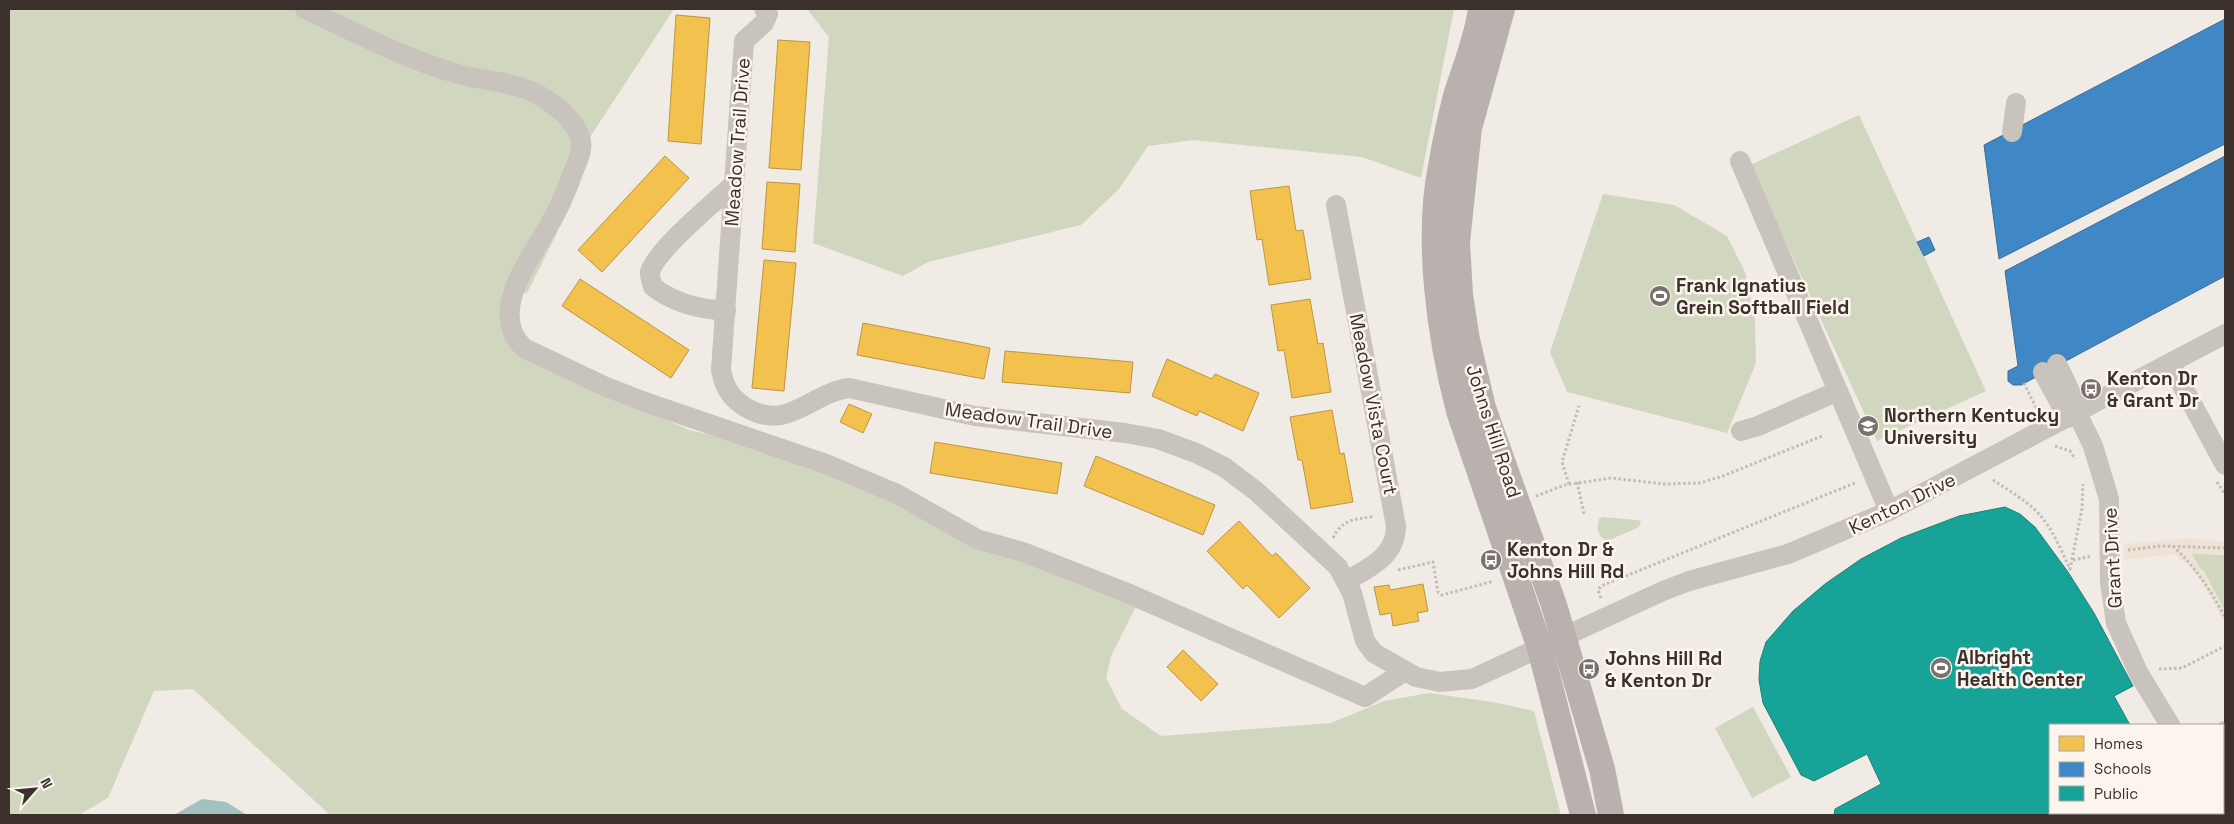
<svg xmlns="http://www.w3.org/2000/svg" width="2234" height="824" viewBox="0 0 2234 824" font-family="'Space Grotesk',sans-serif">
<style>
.green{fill:#d1d6bf}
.plaza{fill:#eee3d5}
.water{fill:#a1c2c1}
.homes{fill:#f2c14e;stroke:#bb9644}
.schools{fill:#3f88c5;stroke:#3e6e97}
.public{fill:#17a398;stroke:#228077}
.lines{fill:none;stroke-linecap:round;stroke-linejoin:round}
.path{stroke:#c2bbb6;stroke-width:3;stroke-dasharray:2.5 2.5;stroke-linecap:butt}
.minor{stroke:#c9c3be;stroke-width:20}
.major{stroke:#b8b1ad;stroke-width:26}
.labels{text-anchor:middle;stroke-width:5;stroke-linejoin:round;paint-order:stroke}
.street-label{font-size:19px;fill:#3b302b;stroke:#fbf5ee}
.poi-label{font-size:19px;font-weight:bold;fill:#3b302b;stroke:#fbf5ee;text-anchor:start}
</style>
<rect width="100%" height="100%" fill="#f0ebe5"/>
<!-- green -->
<g class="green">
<polygon points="9,9 674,9 588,140 556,235 527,293 510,290 505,315 557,371 689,430 748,444 890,498 1137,604 1111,656 1106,678 1122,709 1161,736 1331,723 1384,701 1429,693 1493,702 1534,711 1561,815 330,815 193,689 154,691 108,798 79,815 9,815"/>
<polygon points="807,9 1454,9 1421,178 1362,157 1193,140 1148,146 1119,189 1081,225 928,262 903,276 813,243 829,37"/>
<polygon points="1859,115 1986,391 1877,441 1750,165"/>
<polygon points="1603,194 1674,205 1727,236 1745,272 1755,321 1756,363 1727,433 1567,392 1550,352"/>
<path d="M1603,517L1636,520L1641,521L1639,527L1607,541C1598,537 1596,528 1599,519Z"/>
<polygon points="2200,553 2225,555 2225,611 2204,572 2192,559 2192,554"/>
<polygon points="1753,707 1791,777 1752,798 1715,728"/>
</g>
<!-- plaza -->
<polygon class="plaza" points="2192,538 2225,542 2225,555 2192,554 2225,611 2225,624 2209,594 2190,567 2174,554 2124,560 2124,544"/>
<!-- water -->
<polygon class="water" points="202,799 226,802 247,815 174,815"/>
<!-- homes -->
<g class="homes">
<polygon points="676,15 710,18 701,144 668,141"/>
<polygon points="778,40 810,42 801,170 769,168"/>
<polygon points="665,156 689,178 602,272 578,250"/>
<polygon points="767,182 800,184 795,252 762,249"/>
<polygon points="1289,186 1296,231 1303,230 1311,279 1269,285 1262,239 1257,240 1250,191"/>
<polygon points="764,260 796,263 784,391 752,388"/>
<polygon points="580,279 689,350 671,378 562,306"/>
<polygon points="1310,299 1318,344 1323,343 1331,392 1292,398 1284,350 1278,351 1271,305"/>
<polygon points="863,323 990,348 984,379 857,355"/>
<polygon points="1005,351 1133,362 1130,393 1002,382"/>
<polygon points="1167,359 1212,379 1215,374 1259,393 1243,431 1199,411 1197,416 1152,396"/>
<polygon points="849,404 872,414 863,433 840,422"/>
<polygon points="1332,410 1340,454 1344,453 1353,502 1311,509 1302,460 1298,460 1290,417"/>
<polygon points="935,442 1062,463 1057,494 930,473"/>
<polygon points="1096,456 1215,505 1203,535 1084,486"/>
<polygon points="1239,521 1272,556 1276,553 1310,588 1279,618 1247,585 1243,589 1207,551"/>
<polygon points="1423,584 1428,611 1417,613 1419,621 1393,626 1391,613 1380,615 1374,587 1389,585 1390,590"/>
<polygon points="1183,650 1218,684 1201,701 1167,667"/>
</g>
<!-- schools -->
<g class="schools">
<polygon points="2225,19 2225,144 1999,259 1984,145"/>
<polygon points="2225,156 2225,276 2021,385 2013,385 2008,381 2008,371 2018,366 2005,271"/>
<polygon points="1929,237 1935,250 1924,256 1917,242"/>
</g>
<!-- public -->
<polygon class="public" points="2005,507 2020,514 2035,527 2068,572 2094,613 2133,686 2114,696 2130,725 2050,725 2050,813 2162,813 2163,815 1834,815 1835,809 1881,784 1867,754 1814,781 1801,775 1763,703 1759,680 1760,661 1766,642 1793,611 1825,584 1861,559 1901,538 1959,516"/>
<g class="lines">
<!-- path -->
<g class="path">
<polyline points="2024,383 2038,412"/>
<polyline points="2055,446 2070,451 2075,459"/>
<path d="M1993,480C2008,490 2024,499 2037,512C2052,527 2061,550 2070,569L2082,509L2083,484"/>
<polyline points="1577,482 1584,514"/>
<polyline points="2217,482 2225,494"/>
<polyline points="1569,484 1562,462 1579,406"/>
<polyline points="1536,496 1565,485 1611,478 1664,484 1700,483 1723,476 1822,436"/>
<path d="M1333,538C1343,518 1355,520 1375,516"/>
<path d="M2173,546C2197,569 2209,588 2225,617"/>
<polyline points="2128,550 2160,546 2225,548"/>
<polyline points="2073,560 2092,556"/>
<polyline points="1398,570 1433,562 1438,592 1442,595 1494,581"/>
<polyline points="1601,598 1598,590 1601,586 1855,483"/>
<polyline points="2159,669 2182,668 2225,646"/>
</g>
<!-- minor -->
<g class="minor">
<path d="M305,9C355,32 405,59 458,74C485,82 517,81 542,97C556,105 575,121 580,137C584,148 578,160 574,170C567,190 558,211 547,229C528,262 488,314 524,348L604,386L645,402L826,464L897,494L977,539L1023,552L1125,592L1365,697L1405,671"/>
<path d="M764,9L768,14L764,23L744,41L721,370C724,387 730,397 745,407C788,433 810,393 849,388L975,416L1125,433L1158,439L1196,453L1224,467L1256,491L1338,567L1352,593L1365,641L1374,653L1416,677L1440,682L1472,679L1663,591L1689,581L1788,554L1889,511L2225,334"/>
<polyline points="2012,132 2016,103"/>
<polyline points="1740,161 1889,511"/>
<path d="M1336,205L1396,526C1396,556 1370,567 1347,581"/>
<path d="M726,311C698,309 675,303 653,287C652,282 649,276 650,272C656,250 715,202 734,184"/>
<polyline points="2170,363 2225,465"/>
<polyline points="2057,364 2080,412"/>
<polyline points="2043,372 2068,418"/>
<polyline points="2077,413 2093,446 2109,499 2110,583 2116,623 2139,674 2170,725"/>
<polyline points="1741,431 1758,426 1838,391"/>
<polyline points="2223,733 2225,731"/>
<polyline points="2213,813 2214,815"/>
</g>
<!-- major -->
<g class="major">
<path d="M1481,9C1477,39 1465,67 1456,96C1450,119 1445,143 1441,166C1426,241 1440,338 1459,411L1540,648L1583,815"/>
<polyline points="1502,9 1469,128 1457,242 1460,295 1467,340 1483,408 1554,605 1602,769 1611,815"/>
</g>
</g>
<!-- icons -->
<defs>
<g id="stadium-disc" transform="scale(1.125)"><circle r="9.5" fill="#7a716c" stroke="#fbf5ee"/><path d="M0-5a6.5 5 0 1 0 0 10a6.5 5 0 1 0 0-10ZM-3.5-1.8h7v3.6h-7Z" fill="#fff"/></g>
<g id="bus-disc" transform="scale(1.125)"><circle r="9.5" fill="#7a716c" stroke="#fbf5ee"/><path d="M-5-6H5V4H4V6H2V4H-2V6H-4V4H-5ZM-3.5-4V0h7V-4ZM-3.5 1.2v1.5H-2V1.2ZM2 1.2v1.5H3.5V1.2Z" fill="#fff"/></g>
<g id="university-disc" transform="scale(1.125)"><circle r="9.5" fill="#7a716c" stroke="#fbf5ee"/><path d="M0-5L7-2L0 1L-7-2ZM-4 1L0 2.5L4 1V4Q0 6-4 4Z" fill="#fff"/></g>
</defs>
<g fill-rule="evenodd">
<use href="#stadium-disc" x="1660" y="296"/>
<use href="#bus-disc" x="2091" y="389"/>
<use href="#university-disc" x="1868" y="426"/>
<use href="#bus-disc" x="1491" y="560"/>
<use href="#stadium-disc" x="1941" y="668"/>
<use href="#bus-disc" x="1589" y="669"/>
</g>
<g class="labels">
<!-- street labels -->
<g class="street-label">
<text transform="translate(737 142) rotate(-86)" y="7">Meadow Trail Drive</text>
<text transform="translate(1374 404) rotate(79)" y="7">Meadow Vista Court</text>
<text transform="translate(1029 420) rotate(8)" y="7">Meadow Trail Drive</text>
<text transform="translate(1494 431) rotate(72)" y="7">Johns Hill Road</text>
<text transform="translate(1902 503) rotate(-26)" y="7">Kenton Drive</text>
<text transform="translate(2112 558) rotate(-93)" y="7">Grant Drive</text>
</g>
<!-- poi labels -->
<g class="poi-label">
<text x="1676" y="292">Frank Ignatius<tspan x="1676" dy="22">Grein Softball Field</tspan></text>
<text x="2107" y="385">Kenton Dr<tspan x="2107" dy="22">&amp; Grant Dr</tspan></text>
<text x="1884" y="422">Northern Kentucky<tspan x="1884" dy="22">University</tspan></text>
<text x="1507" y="556">Kenton Dr &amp;<tspan x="1507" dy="22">Johns Hill Rd</tspan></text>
<text x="1957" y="664">Albright<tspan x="1957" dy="22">Health Center</tspan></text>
<text x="1605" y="665">Johns Hill Rd<tspan x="1605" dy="22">&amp; Kenton Dr</tspan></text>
</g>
</g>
<!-- border -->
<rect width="2234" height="824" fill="none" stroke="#3b302b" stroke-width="20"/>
<!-- legend -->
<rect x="2049" y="724" width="175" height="90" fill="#fbf5ee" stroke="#aea6a0"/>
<rect x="2059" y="736" width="25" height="15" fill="#f2c14e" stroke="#aea6a0"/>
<text x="2094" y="749" font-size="15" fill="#3b302b">Homes</text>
<rect x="2059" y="762" width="25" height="15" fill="#3f88c5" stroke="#aea6a0"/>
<text x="2094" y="774" font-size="15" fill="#3b302b">Schools</text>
<rect x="2059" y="786" width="25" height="15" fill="#17a398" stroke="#aea6a0"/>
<text x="2094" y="799" font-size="15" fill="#3b302b">Public</text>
<!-- north arrow -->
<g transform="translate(35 789) rotate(63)" stroke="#fbf5ee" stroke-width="4" paint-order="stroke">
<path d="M0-4L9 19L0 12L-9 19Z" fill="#3b302b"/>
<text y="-8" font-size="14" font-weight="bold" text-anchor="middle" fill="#3b302b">N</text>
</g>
</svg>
